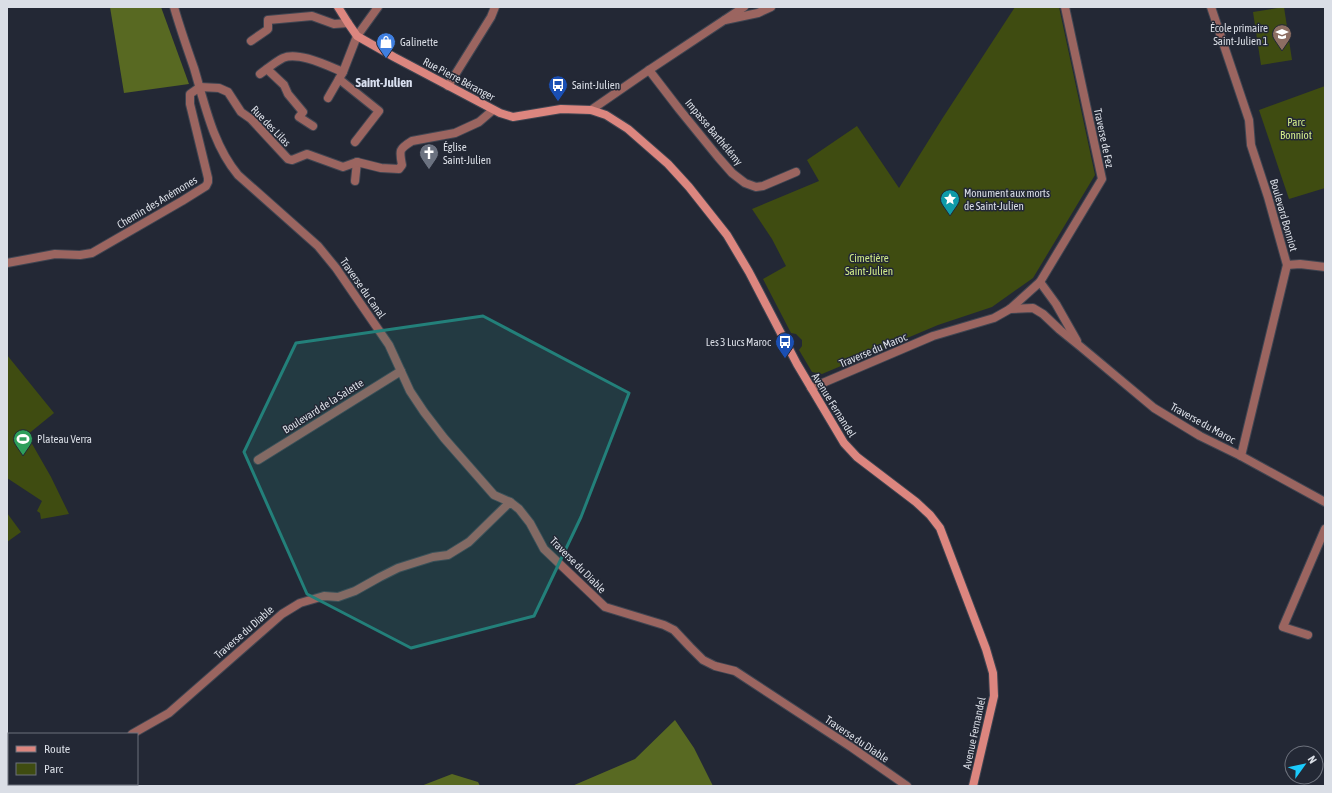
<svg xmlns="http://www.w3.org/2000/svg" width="1332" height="793" viewBox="0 0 1332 793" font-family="'Asap Condensed',sans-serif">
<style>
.green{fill:#3f4c11}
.forest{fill:#586922}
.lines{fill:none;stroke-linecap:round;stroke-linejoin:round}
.pedestrian-casing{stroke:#404551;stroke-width:10}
.minor-casing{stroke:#404551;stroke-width:10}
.tertiary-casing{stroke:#404551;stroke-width:10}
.secondary-casing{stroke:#404551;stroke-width:10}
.pedestrian{stroke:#9b6560;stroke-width:8}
.minor{stroke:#9b6560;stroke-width:8}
.tertiary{stroke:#9b6560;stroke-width:8}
.secondary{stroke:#dc867f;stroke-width:8}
.marked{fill:#23807a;fill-opacity:0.2;stroke:#23807a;stroke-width:3;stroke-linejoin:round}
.labels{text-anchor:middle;stroke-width:3;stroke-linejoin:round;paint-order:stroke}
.poi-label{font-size:11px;fill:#dadee6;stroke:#232835;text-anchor:start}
.street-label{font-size:11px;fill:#dadee6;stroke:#232835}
.park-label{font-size:11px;fill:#d1eb89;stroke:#232835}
.quarter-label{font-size:13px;font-weight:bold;fill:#d8dfef;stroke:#232835}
</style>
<rect width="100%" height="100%" fill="#232835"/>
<!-- green -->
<g class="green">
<polygon points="1015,7 1059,7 1095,175 1033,278 992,307 938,325 822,374 812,372 799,350 802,346 802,340 796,334 791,333 763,279 786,266 772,239 752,209 819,181 807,160 857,126 899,188 942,119"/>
<polygon points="1284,7 1292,60 1261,65 1253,12"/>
<polygon points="1325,86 1325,188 1289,199 1259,110"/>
<polygon points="7,355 54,413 27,435 51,477 69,514 41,519 40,513 37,511 42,501 7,478"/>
<polygon points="7,513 21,532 7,542"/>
</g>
<!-- forest -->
<g class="forest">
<polygon points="110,7 161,7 189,84 124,93"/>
<polygon points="675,720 694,748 713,786 572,786 635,759"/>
<polygon points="452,774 478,782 480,786 421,786"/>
</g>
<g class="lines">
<!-- pedestrian casing -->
<g class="pedestrian-casing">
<g id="pedestrian">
<polyline points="267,69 284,85 288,94 303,112 299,117 313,126"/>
<polyline points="355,181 357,162"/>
</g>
</g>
<!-- minor casing -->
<g class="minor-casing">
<g id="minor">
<path d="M174,7C180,28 187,48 194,68C205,105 213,145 238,175L318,246L336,268L389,345L410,391L424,412L444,438L494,495L510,502"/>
<polyline points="1211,7 1249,120 1251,145 1268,197 1287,265 1241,456"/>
<polyline points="725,20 758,13 771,7"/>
<polyline points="251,41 267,30 268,29 268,20 312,16 334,24 348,23"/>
<polyline points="649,70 679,109 718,157 732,173 745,183 756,187 763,186 796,172"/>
<path d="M260,74C267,69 275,62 283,58C298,51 328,66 343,72"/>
<polyline points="339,79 379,111 355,142"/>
<polyline points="448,86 491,17 495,7"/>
<polyline points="328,98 343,72 357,36 378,7"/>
<path d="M7,263L55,254L80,255L92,253L182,201L206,186L208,182V178L190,104V94L200,87L219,88L228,92L241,112L251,119L288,159L292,160L307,154L343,167L357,162L381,168L399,169L402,165C399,150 399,149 412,141L455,133L479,122L493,110"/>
<polyline points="1287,265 1300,264 1325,267"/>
<polyline points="1040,282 1056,304 1077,341"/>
<polyline points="1010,309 1033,308 1043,314 1060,330 1081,347 1154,408 1200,436 1241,456 1325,502"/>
<polyline points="811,388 933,336 994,318 1010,309 1040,282 1102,179 1065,7"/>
<polyline points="258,460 401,371"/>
<polyline points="1308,635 1283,627 1325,529"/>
<polyline points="132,734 169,713 282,614 300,603 324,596 338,597 355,591 380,577 398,568 433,557 448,555 469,542 510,502 519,509 530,523 544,549 605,607 664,625 674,630 690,647 703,660 715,666 735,671 851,747 907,786"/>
<polyline points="43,786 47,784"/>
</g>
</g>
<!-- tertiary casing -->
<g class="tertiary-casing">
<polyline id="tertiary" points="591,110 649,70 744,7"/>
</g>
<!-- secondary casing -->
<g class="secondary-casing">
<polyline id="secondary" points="338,7 348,23 357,36 394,57 500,113 513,117 561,109 591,110 606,115 628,129 668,164 689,187 727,235 749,272 797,364 844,443 857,457 916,502 930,515 940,528 986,649 993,673 994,696 973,786"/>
</g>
<!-- pedestrian -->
<use href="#pedestrian" class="pedestrian"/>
<!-- minor -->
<use href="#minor" class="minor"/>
<!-- tertiary -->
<use href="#tertiary" class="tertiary"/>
<!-- secondary -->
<use href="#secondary" class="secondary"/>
</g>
<!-- marked area -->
<path class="marked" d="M483,316L629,393L581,517L534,616L411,648L307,594L244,452L296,343Z"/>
<!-- icons -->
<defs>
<g id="school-pin" transform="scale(1)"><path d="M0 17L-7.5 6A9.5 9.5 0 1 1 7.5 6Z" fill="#8d6e63" stroke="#232835"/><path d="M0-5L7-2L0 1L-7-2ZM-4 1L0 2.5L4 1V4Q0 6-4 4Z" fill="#fff"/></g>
<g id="shop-pin" transform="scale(1)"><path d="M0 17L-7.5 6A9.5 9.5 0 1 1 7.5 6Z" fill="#3f7fe0" stroke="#232835"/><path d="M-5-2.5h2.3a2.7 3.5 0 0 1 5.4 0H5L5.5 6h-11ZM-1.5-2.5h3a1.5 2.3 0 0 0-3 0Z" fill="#fff"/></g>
<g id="bus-pin" transform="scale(1)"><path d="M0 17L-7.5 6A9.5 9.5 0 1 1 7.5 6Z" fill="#1a4fb4" stroke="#232835"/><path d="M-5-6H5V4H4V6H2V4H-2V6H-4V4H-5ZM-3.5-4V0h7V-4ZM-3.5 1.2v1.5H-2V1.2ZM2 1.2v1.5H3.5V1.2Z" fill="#fff"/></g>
<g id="church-pin" transform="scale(1)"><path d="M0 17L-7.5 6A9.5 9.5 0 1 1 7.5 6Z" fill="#6b7280" stroke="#232835"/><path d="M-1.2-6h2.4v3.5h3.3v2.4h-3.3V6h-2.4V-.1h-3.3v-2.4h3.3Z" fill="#fff"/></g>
<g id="sight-pin" transform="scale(1)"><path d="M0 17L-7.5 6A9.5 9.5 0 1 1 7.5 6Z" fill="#0f9aa8" stroke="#232835"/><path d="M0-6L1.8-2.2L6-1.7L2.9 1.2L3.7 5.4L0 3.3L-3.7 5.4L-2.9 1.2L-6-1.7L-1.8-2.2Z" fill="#fff"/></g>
<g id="stadium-pin" transform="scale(1)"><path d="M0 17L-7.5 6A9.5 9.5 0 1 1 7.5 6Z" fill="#2e9e5b" stroke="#232835"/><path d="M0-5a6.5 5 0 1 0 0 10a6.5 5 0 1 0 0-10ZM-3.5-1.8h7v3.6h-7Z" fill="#fff"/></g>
</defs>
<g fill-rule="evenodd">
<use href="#school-pin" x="1282" y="34"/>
<use href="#shop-pin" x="386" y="42"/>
<use href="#bus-pin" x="558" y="85"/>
<use href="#church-pin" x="429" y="153"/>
<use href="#sight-pin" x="950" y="199"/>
<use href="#bus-pin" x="785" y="342"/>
<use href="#stadium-pin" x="23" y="439"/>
</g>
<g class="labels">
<!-- poi labels -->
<g class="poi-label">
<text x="1268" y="32" text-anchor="end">École primaire<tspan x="1268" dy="13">Saint-Julien 1</tspan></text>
<text x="400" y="46">Galinette</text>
<text x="572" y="89">Saint-Julien</text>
<text x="443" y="151">Église<tspan x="443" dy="13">Saint-Julien</tspan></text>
<text x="964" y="197">Monument aux morts<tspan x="964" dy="13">de Saint-Julien</tspan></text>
<text x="771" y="346" text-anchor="end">Les 3 Lucs Maroc</text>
<text x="37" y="443">Plateau Verra</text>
</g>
<!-- street labels -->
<g class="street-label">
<text transform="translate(459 79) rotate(28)" y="4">Rue Pierre Béranger</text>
<text transform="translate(271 126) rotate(46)" y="4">Rue des Lilas</text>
<text transform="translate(714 132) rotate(50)" y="4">Impasse Barthélémy</text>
<text transform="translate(1104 138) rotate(78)" y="4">Traverse de Fez</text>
<text transform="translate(157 202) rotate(-31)" y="4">Chemin des Anémones</text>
<text transform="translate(1284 215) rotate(74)" y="4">Boulevard Bonniot</text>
<text transform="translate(363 288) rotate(55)" y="4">Traverse du Canal</text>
<text transform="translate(873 350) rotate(-23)" y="4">Traverse du Maroc</text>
<text transform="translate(834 405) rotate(58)" y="4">Avenue Fernandel</text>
<text transform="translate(323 406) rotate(-32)" y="4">Boulevard de la Salette</text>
<text transform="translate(1203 423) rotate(29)" y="4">Traverse du Maroc</text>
<text transform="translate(578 565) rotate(45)" y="4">Traverse du Diable</text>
<text transform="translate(244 632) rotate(-41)" y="4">Traverse du Diable</text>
<text transform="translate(974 733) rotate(-78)" y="4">Avenue Fernandel</text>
<text transform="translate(857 739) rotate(34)" y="4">Traverse du Diable</text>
</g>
<!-- park labels -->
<g class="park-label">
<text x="1296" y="126">Parc<tspan x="1296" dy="13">Bonniot</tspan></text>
<text x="869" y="262">Cimetière<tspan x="869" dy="13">Saint-Julien</tspan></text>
</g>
<!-- quarter labels -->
<g class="quarter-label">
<text x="384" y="87">Saint-Julien</text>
</g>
</g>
<!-- border -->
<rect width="1332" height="793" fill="none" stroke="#dadee6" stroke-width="16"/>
<!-- legend -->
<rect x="8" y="733" width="130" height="52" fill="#232835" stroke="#6c717c"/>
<rect x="16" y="746" width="20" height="6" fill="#dc867f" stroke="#6c717c"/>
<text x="44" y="753" font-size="12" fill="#dadee6">Route</text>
<rect x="16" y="763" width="20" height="12" fill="#3f4c11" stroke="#6c717c"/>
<text x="44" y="773" font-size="12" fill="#dadee6">Parc</text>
<!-- north arrow -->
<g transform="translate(1304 765) rotate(57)"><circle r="19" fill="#232835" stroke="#6c717c"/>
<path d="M0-3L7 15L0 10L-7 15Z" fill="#1bcafc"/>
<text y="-6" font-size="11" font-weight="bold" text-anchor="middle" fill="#dadee6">N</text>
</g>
</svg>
